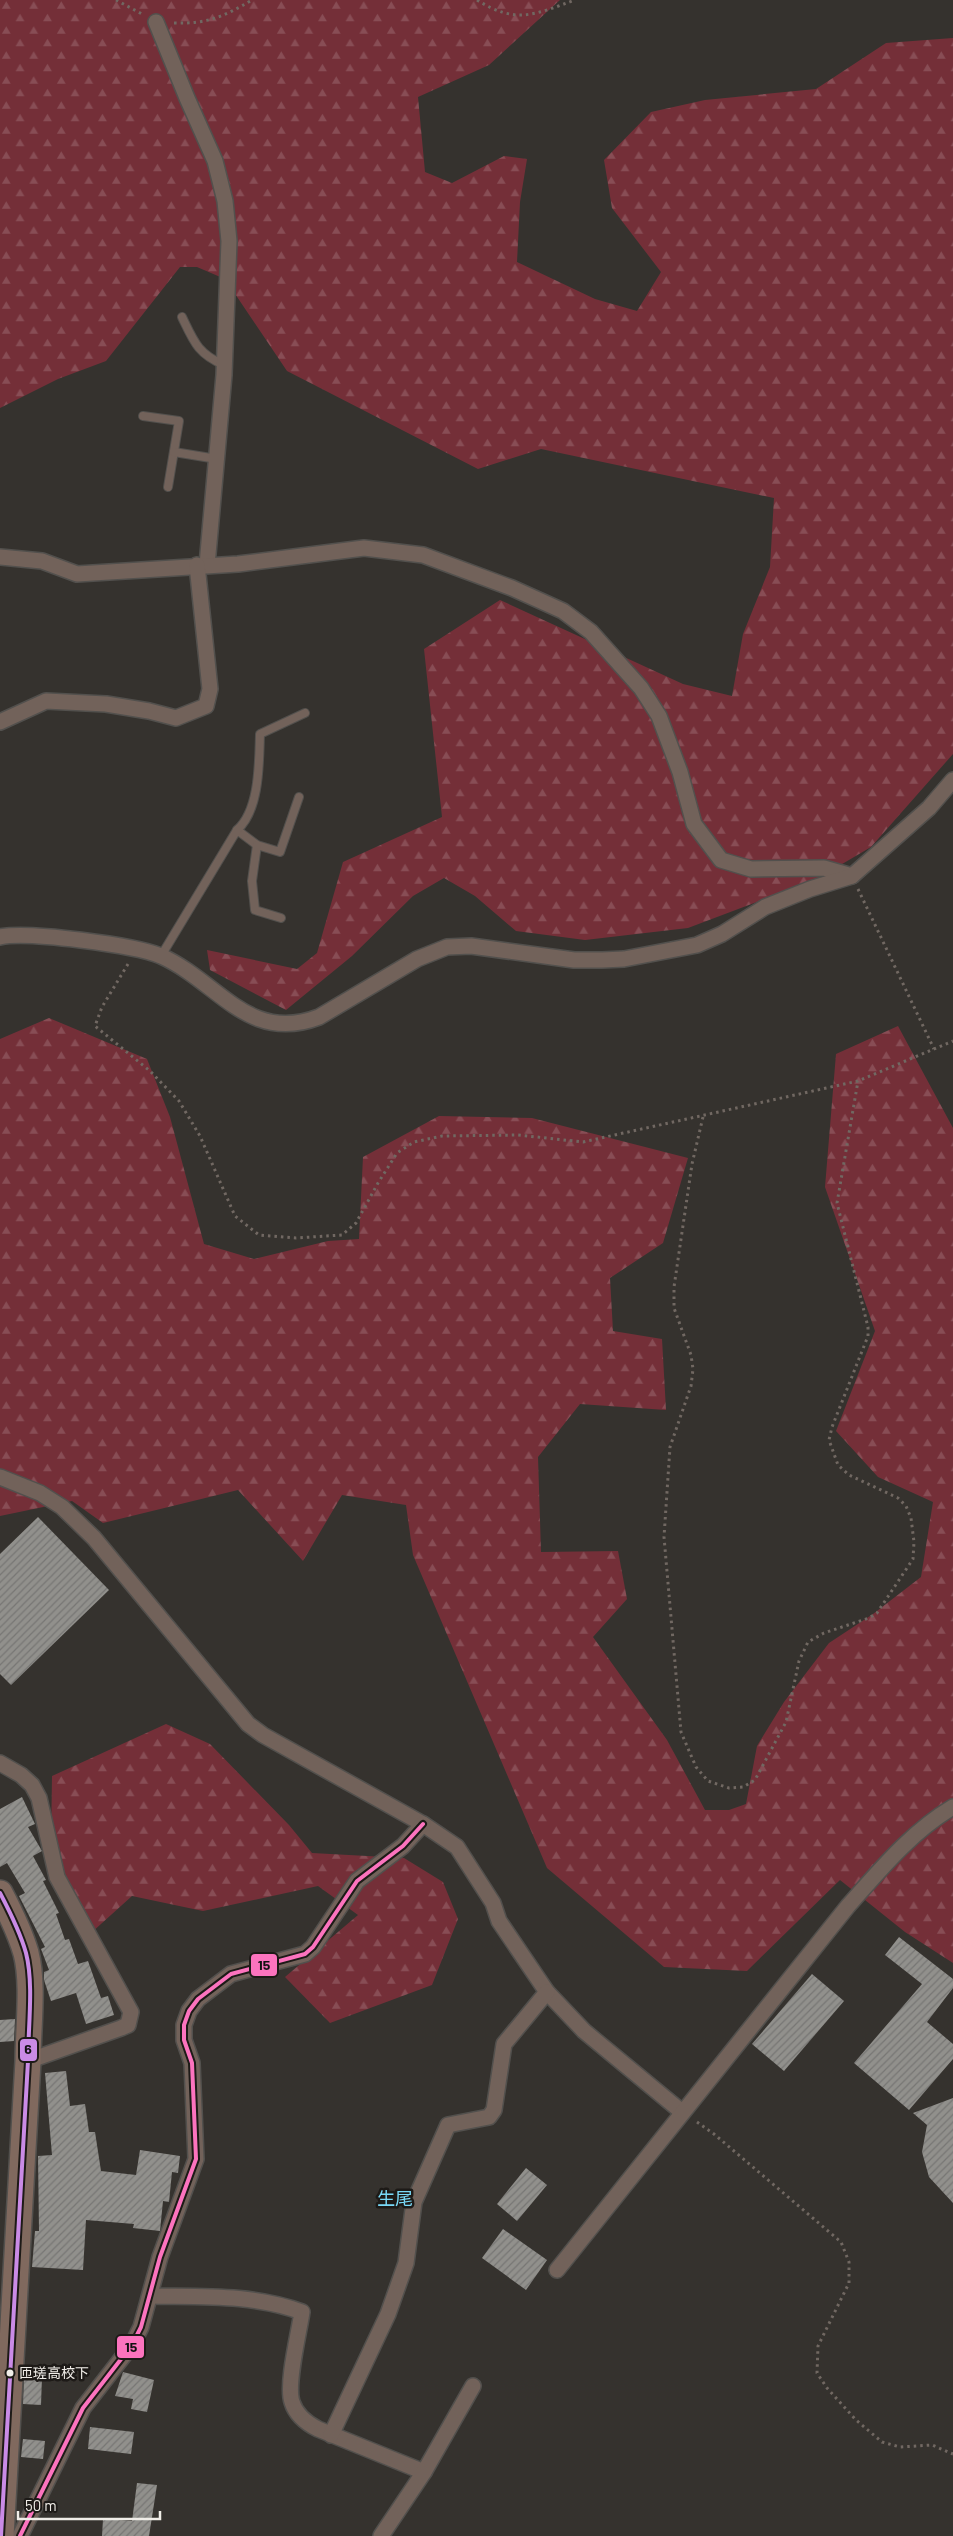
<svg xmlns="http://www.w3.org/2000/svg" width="953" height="2536" viewBox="0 0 953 2536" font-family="Barlow,'Noto Sans JP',sans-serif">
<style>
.forest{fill:url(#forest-firs)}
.building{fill:url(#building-hatch)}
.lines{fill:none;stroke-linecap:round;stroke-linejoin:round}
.lane-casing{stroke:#52504d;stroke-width:10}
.street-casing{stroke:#52504d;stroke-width:18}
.primary-casing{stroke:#52504d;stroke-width:28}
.path{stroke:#716862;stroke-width:3;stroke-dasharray:2.5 4;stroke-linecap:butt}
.lane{stroke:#72625a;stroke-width:8}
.street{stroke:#72625a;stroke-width:15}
.primary{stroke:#80695e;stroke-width:25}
.bus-1-casing{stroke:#1d1a17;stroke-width:8}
.bus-2-casing{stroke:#1d1a17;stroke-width:8}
.bus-1{stroke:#ca8be6;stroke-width:4}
.bus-2{stroke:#fc73be;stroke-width:4}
.bus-dot{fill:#f0ede8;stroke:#1d1a17;stroke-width:2}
.labels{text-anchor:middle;stroke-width:5;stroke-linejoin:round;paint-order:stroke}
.bus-label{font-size:14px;fill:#f0ede8;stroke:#1d1a17;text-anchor:start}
.quarter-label{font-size:18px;fill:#79d9f7;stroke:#1d1a17}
.line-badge{stroke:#1d1a17;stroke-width:2}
.pale-badge-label{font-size:14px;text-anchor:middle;font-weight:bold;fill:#111}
</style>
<defs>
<pattern id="forest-firs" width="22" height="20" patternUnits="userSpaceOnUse" patternTransform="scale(1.25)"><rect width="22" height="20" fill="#742f38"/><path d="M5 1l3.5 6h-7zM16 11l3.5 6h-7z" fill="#884d55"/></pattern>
<pattern id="building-hatch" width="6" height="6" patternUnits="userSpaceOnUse" patternTransform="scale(1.25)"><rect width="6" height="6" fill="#91908c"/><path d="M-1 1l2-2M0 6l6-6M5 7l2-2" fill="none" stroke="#777674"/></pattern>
</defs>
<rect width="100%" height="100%" fill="#35322e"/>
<!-- forest -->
<g class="forest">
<polygon points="0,0 560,0 489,65 418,97 425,172 452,183 504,156 527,159 520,202 517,262 595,299 637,311 661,272 612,208 604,160 651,112 705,100 816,89 886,43 953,38 953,754 871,847 815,880 688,928 585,940 516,931 475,896 444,878 413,896 352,956 286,1010 210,970 207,950 297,969 317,953 343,862 442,817 424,649 500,600 683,684 732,696 743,634 770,567 774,498 541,449 478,469 287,371 225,279 197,267 180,267 106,361 58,379 0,408"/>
<polygon points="49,1018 147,1059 170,1117 204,1244 254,1259 328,1241 359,1239 363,1157 439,1116 532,1118 688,1158 663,1243 610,1278 613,1331 662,1339 666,1410 580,1404 538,1457 541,1552 618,1551 627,1599 593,1637 667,1740 705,1810 729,1810 746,1804 757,1746 784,1702 829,1643 873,1614 921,1577 933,1502 878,1477 836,1431 875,1331 825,1187 836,1054 898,1026 953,1128 953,1963 905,1932 840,1880 747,1971 664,1967 547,1868 413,1555 406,1505 342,1495 303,1561 238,1490 103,1523 72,1501 0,1516 0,1039"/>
<polygon points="166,1724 210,1744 289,1825 312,1853 404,1858 443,1882 458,1919 432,1985 330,2023 285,1977 358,1915 318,1886 203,1911 132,1896 91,1933 51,1843 52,1776"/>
</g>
<!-- building -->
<g class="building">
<polygon points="38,1517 109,1590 11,1685 0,1674 0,1554"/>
<polygon points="22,1797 35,1824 28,1827 42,1851 33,1856 46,1880 43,1881 59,1913 56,1914 65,1940 69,1939 78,1964 88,1961 101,1998 108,1996 114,2015 86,2024 76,1993 51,2001 44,1980 44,1972 49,1970 41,1949 45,1947 19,1896 25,1893 7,1863 0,1867 0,1809"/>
<polygon points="899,1937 953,1979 953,1988 927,2022 953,2044 953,2059 909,2110 854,2063 922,1984 885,1955"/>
<polygon points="812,1974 844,2001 784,2071 752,2044"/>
<polygon points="15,2019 14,2041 0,2042 0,2020"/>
<polygon points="66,2071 70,2106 85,2104 89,2132 95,2132 101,2171 136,2175 140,2150 180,2156 178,2173 172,2172 169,2202 163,2201 160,2231 133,2228 134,2224 86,2220 83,2270 32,2267 35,2231 39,2231 38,2156 52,2155 45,2073"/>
<polygon points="953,2098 953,2203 929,2177 922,2152 927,2125 913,2113"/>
<polygon points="526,2168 547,2185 517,2221 497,2204"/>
<polygon points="503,2229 547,2260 526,2290 482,2258"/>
<polygon points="123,2372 154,2380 147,2412 131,2409 133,2399 115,2396"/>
<polygon points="24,2376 42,2377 41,2405 23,2404"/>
<polygon points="90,2427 134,2432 131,2454 88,2449"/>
<polygon points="23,2439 45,2441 43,2459 21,2457"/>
<polygon points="137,2483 157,2485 149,2536 102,2536 103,2519 132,2521"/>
</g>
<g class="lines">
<!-- lane casing -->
<g class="lane-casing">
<g id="lane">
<path d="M182,317C194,342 198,354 224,365"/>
<polyline points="143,416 179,421 168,487"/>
<polyline points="174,452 217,459"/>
<polyline points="237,830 257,845 280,852 299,797"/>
<polyline points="257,845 252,881 255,910 281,918"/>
<path d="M161,956L237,830C260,810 259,762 260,734L305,713"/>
</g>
</g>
<!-- street casing -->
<g class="street-casing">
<g id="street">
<polyline points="156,22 187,98 215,161 225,201 229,241 224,375 207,565"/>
<polyline points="0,557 42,561 77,574 238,564 364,548 423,555 512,588 563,611 591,632 641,688 659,716 680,772 694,824 721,860 751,869 824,868 852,876"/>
<polyline points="0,722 46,701 106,704 149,711 176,718 206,706 210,689 197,565"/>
<path d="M0,937C28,931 134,945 161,956C219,982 248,1044 319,1017L417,959L447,947L471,946L574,960H602L624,959L697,945L722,934L765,907L810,889L852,876L929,808L953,780"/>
<polyline points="0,1477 40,1493 62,1507 94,1538 248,1724 263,1735 423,1824 457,1847 493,1903 499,1921 547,1992 584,2031 682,2112"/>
<polyline points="0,1763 21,1775 32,1785 39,1798 57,1877 131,2012 128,2025 121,2028 28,2061"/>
<path d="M557,2270L848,1906C880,1870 911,1832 953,1807"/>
<path d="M150,2296C201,2297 253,2294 302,2312C299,2333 286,2384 292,2402C296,2415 306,2423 318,2429L424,2472"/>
<polyline points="331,2435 388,2314 406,2263 414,2202 448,2125 489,2117 494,2110 504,2044 547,1992"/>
<polyline points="20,2536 83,2408 132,2345 141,2327 160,2257 196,2159 192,2063 184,2040 184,2025 189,2011 198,1999 231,1974 305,1954 313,1947 357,1881 403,1846 423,1824"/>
<polyline points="381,2536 424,2472 473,2386"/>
</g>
</g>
<!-- primary casing -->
<g class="primary-casing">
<path id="primary" d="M0,1893C10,1912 20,1932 26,1953C34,1984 28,2028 28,2061L1,2536"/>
</g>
<!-- path -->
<g class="path">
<polyline points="116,0 142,14"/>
<path d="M477,0C516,25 536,14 575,0"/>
<path d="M174,23C207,24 223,17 252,0"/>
<polyline points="858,889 934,1049"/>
<polyline points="128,964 102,1007 95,1026 150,1071 179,1101 200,1136 235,1216 259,1235 296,1238 342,1235 356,1223 378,1183 397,1153 414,1142 442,1136 518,1135 583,1142 858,1081 953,1041"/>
<polyline points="703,1117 692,1164 674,1287 674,1308 691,1355 693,1369 691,1386 670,1447 664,1537 681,1732 696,1767 708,1781 729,1788 743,1787 755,1780 786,1722 799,1661 808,1642 824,1633 869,1618 877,1613 913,1559 914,1542 911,1518 906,1506 898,1498 849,1475 838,1465 829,1440 832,1427 868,1336 868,1327 837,1203 858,1081"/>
<polyline points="697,2122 714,2134 841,2242 849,2262 849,2283 818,2346 817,2373 827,2388 856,2420 882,2442 900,2447 932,2445 953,2454"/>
</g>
<!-- lane -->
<use href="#lane" class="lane"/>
<!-- street -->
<use href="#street" class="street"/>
<!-- primary -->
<use href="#primary" class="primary"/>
<!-- bus-1 casing -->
<g class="bus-1-casing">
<path id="bus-1" d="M0,1893C10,1912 20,1932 26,1953C34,1984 28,2028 28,2061L1,2536"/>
</g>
<!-- bus-2 casing -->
<g class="bus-2-casing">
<polyline id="bus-2" points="20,2536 83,2408 132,2345 141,2327 160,2257 196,2159 192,2063 184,2040 184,2025 189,2011 198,1999 231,1974 305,1954 313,1947 357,1881 403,1846 423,1824"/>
</g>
<!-- bus-1 -->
<use href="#bus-1" class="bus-1"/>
<!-- bus-2 -->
<use href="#bus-2" class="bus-2"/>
</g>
<!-- markers -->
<circle class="bus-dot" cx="10" cy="2373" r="4.5"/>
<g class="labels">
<!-- bus labels -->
<g class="bus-label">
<text x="19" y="2378">匝瑳高校下</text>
</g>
<!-- quarter labels -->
<g class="quarter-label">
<text x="395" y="2205">生尾</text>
</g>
</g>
<g class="line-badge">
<rect x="250" y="1953" width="28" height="24" rx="5" fill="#fc73be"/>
<rect x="19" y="2038" width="19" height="24" rx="5" fill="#ca8be6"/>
<rect x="116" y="2335" width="29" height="24" rx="5" fill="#fc73be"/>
</g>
<g class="pale-badge-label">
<text x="264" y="1970">15</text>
<text x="28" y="2054">6</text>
<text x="131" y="2352">15</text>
</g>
<!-- scale -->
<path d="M18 2511v8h142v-8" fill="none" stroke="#f0ede8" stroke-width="2.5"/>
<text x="25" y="2511" font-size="15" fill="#f0ede8" stroke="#1d1a17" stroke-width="4" paint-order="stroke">50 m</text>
</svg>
